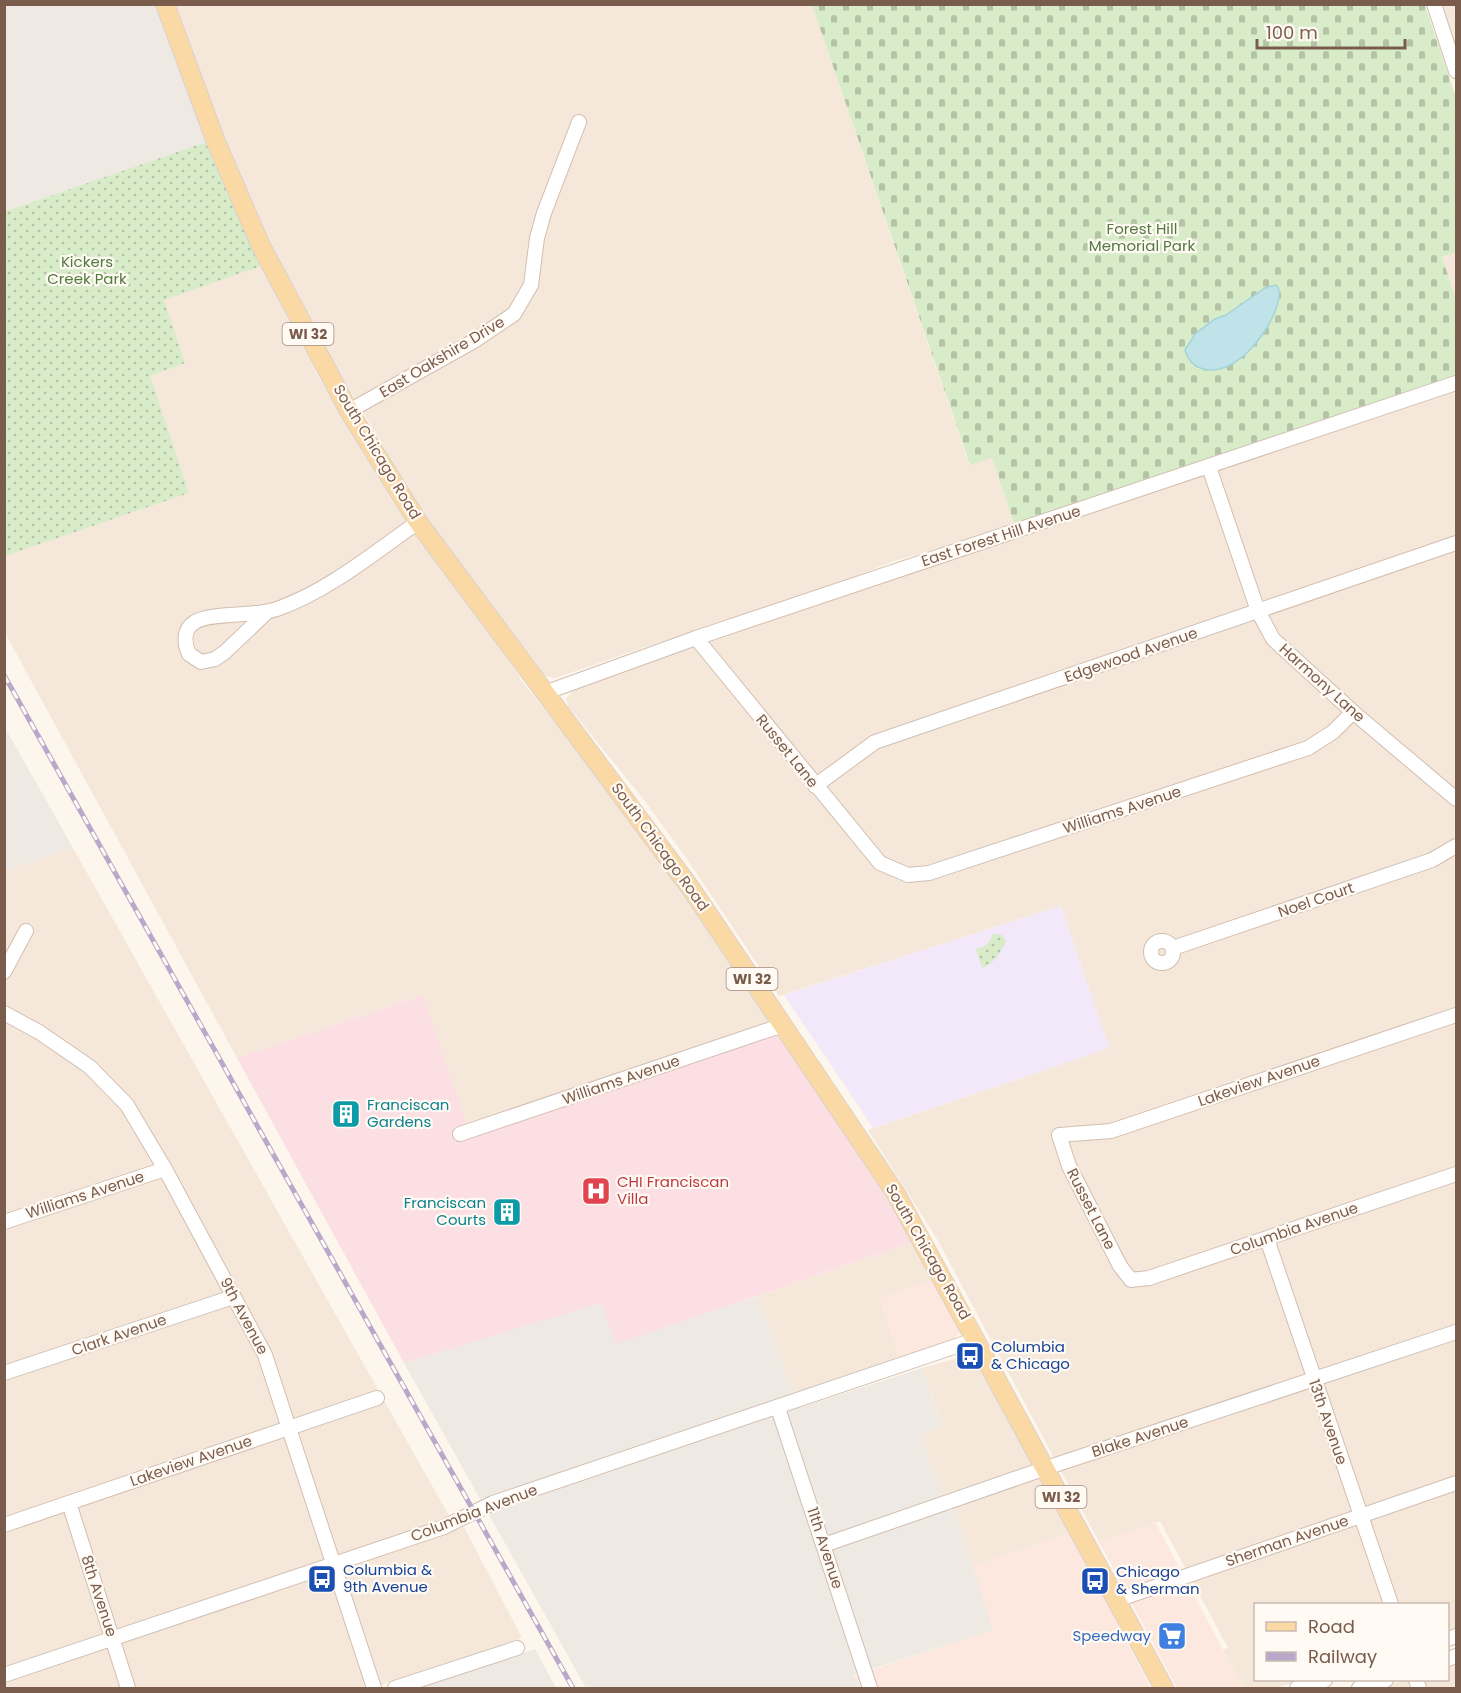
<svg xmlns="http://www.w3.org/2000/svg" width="1461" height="1693" viewBox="0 0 1461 1693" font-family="Poppins,sans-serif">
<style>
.residential{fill:#f5e8da}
.commercial{fill:#fde8e0}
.industrial{fill:#efe9e4}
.education{fill:#f3e8fa}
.medical{fill:#fbdfe3}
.grass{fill:url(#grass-dots)}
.cemetery{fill:url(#cemetery-stones)}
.water{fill:#bfe3e8;stroke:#a5d3da;stroke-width:1.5}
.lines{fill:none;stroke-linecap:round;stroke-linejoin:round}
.minor-casing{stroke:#d1beb0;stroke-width:16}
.major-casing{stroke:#dad1cd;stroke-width:20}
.minor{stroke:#fff;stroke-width:14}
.major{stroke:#fbd9a5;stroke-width:18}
.rail-casing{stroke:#b9a8c9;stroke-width:5}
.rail{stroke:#fffaf3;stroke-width:3;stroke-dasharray:9;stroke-linecap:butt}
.labels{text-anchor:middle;stroke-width:4.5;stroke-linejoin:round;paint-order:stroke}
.shield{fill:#fffaf3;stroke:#a28b7f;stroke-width:1.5}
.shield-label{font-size:14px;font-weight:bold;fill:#7a5c4d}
.park-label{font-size:15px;fill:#537a41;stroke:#fffaf3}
.street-label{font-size:15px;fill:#7a5c4d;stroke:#fffaf3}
.culture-label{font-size:15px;fill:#0d838f;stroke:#fffaf3;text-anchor:start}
.health-label{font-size:15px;fill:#be3a42;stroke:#fffaf3;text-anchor:start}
.transit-label{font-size:15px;fill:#164399;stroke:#fffaf3;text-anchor:start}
.shop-label{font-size:15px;fill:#366cbe;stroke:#fffaf3;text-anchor:end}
</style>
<defs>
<pattern id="grass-dots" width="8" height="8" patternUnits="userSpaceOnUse" patternTransform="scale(1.5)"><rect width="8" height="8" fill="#d8ecc9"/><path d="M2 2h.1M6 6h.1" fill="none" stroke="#b4c2a5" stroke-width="1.8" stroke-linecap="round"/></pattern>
<pattern id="cemetery-stones" width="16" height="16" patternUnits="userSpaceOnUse" patternTransform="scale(1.5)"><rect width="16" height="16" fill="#d8ecc9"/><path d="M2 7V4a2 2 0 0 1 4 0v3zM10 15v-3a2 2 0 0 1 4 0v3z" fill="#b4c2a5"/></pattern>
</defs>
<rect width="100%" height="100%" fill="#fdf6ec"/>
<!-- residential -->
<g class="residential">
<polygon points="174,5 812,5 969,464 992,457 1015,526 894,561 800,598 657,643 567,674 555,678 545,676 506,631 407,492 380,440 344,381 324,355 239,175"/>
<polygon points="1438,5 1456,5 1456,59"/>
<polygon points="1456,252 1456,299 1442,257"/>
<polygon points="262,266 320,380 403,517 505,654 522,681 640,830 771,1022 467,1125 423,995 237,1058 5,633 4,556 189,493 149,375 185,363 163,300"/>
<polygon points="1456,389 1456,1628 1448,1631 1448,1604 1256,1604 1256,1680 1303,1680 1276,1688 1243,1688 1223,1650 1228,1648 1160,1521 1099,1542 937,1239 868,1130 1109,1048 1061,906 779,996 687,859 644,800 568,706 566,698 577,687 650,661"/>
<polygon points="73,848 457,1530 464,1527 522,1638 372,1688 5,1688 4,871"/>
<polygon points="915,1242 935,1279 900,1360 794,1395 758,1296"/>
<polygon points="972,1354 1070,1533 972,1567 949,1495 943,1497 920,1436 943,1425 922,1368"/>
<polygon points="1456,1662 1456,1688 1379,1688 1405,1680 1448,1680 1448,1665"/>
</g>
<!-- commercial -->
<g class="commercial">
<polygon points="935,1279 960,1328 959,1333 951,1342 900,1360 879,1298"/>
<polygon points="1155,1522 1223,1650 1243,1688 1177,1688 1099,1542"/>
<polygon points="1070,1533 1151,1688 860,1688 853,1676 992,1630 972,1567"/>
</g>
<!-- industrial -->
<g class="industrial">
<polygon points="4,5 155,5 206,142 5,212"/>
<polygon points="4,726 73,848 5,871 4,871"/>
<polygon points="758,1296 799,1408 922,1368 943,1426 921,1436 949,1511 955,1509 993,1630 853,1675 860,1688 586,1688 404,1363 602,1302 616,1343"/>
<polygon points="535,1649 556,1688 419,1688"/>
</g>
<!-- education -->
<polygon class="education" points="1061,906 1109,1048 873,1128 784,995"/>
<!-- medical -->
<polygon class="medical" points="423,995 467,1125 771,1022 915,1242 616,1344 601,1303 404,1363 237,1058"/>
<!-- grass -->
<g class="grass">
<polygon points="206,142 262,266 164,300 185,363 150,376 189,493 5,556 4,212"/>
<path d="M993,934L1002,935L1006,941C1001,952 994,964 982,968L976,949L987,945Z"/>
</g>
<!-- cemetery -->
<polygon class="cemetery" points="812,5 1425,5 1456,97 1456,252 1442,257 1456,299 1456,378 1015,526 992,458 970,465"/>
<!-- water -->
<path class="water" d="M1276,285C1292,298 1245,380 1204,369C1194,367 1188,360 1185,350L1195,334L1215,319L1226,315L1265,288Z"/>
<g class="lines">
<!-- minor casing -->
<g class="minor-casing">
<g id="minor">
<polyline points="1434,4 1456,71"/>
<polyline points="349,411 474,341 514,314 531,285 537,238 544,213 579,122"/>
<polyline points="1209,467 1258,611 1273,639 1353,712 1456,799"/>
<path d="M267,612L225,652L215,659L201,662L189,654C184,643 183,629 195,622C211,612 255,617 277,609C328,591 374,553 418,522"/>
<polyline points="696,638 880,863 908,875 929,873 1308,748 1333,732 1353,712"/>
<polyline points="547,692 696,638 1456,383"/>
<polyline points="815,786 875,742 1456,543"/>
<circle cx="1162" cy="952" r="11"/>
<polyline points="1173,948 1432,860 1456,846"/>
<polyline points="4,972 26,931"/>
<polyline points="4,1013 39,1032 90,1067 127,1105 165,1169 265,1355 374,1688"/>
<polyline points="1456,1015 1111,1131 1059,1135 1069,1166 1120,1266 1131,1280 1149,1278 1456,1174"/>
<polyline points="460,1134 783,1025"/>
<polyline points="4,1222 165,1169"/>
<polyline points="1267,1239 1391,1604"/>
<polyline points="4,1373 233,1297"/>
<polyline points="778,1408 870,1688"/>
<polyline points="69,1503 128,1688"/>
<polyline points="4,1525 377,1398"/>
<polyline points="824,1545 1046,1468 1456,1332"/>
<polyline points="1117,1600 1456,1483"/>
<polyline points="1448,1639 1456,1636"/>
<polyline points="1448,1659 1456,1656"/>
<polyline points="4,1675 444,1527 493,1503 977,1339"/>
<polyline points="1416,1680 1419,1688"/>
<polyline points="395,1688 517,1648"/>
<polyline points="1297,1688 1325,1680"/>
<polyline points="1359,1688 1386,1680"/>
</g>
</g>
<!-- major casing -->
<g class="major-casing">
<polyline id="major" points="165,4 216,142 261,246 349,411 418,522 692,890 896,1194 1164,1688"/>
</g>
<!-- minor -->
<use href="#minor" class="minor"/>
<!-- major -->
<use href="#major" class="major"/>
<!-- rail casing -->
<g class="rail-casing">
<polyline id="rail" points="4,675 573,1688"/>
</g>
<!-- rail -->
<use href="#rail" class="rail"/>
</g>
<!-- icons -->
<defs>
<g id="building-square" transform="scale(1.5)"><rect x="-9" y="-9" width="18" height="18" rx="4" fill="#0f9aa8" stroke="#fffaf3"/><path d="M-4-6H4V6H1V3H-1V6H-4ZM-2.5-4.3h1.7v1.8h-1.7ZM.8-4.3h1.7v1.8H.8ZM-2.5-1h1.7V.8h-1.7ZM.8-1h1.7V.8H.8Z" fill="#fff"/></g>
<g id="hospital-square" transform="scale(1.5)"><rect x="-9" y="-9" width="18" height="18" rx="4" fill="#e0444e" stroke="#fffaf3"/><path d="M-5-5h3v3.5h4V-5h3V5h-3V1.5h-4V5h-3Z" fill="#fff"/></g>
<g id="bus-square" transform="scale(1.5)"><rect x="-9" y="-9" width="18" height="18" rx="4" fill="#1a4fb4" stroke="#fffaf3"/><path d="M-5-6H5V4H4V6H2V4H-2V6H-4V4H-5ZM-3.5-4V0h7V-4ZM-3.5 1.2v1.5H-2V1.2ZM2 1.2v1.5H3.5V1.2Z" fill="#fff"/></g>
<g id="supermarket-square" transform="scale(1.5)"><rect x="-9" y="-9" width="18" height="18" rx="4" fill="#3f7fe0" stroke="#fffaf3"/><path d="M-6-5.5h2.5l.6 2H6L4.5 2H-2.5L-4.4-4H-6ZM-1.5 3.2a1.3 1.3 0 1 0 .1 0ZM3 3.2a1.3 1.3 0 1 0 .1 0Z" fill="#fff"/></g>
</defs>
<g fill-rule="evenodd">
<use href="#building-square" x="346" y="1114"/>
<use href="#hospital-square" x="596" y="1191"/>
<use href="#building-square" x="507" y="1212"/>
<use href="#bus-square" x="970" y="1356"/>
<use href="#bus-square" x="322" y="1579"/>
<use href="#bus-square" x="1095" y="1581"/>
<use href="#supermarket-square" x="1172" y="1636"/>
</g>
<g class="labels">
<!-- shield labels -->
<g class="shield">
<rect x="282.5" y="323" width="51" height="22" rx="4.5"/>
<rect x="726.5" y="968" width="51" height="22" rx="4.5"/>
<rect x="1035.5" y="1486" width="51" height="22" rx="4.5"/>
</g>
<g class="shield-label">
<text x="308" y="339">WI 32</text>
<text x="752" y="984">WI 32</text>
<text x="1061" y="1502">WI 32</text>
</g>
<!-- park labels -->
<g class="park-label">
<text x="1142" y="234">Forest Hill<tspan x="1142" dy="17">Memorial Park</tspan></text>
<text x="87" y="267">Kickers<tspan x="87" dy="17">Creek Park</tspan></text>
</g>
<!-- street labels -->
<g class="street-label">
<text transform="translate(442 357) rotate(-31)" y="5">East Oakshire Drive</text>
<text transform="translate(377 452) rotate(59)" y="5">South Chicago Road</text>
<text transform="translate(1001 536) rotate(-18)" y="5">East Forest Hill Avenue</text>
<text transform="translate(1131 655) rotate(-19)" y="5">Edgewood Avenue</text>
<text transform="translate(1322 683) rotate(42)" y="5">Harmony Lane</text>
<text transform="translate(787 751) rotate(51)" y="5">Russet Lane</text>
<text transform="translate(1122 810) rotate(-18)" y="5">Williams Avenue</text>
<text transform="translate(660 847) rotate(54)" y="5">South Chicago Road</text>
<text transform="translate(1316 900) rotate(-19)" y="5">Noel Court</text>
<text transform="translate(621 1080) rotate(-19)" y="5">Williams Avenue</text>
<text transform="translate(1259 1081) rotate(-19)" y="5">Lakeview Avenue</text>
<text transform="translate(85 1195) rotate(-18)" y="5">Williams Avenue</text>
<text transform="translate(1091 1209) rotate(63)" y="5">Russet Lane</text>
<text transform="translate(1294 1229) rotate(-19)" y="5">Columbia Avenue</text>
<text transform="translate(928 1252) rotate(60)" y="5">South Chicago Road</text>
<text transform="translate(244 1316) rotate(62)" y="5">9th Avenue</text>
<text transform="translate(119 1335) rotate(-19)" y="5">Clark Avenue</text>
<text transform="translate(1328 1422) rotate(71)" y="5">13th Avenue</text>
<text transform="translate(1140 1437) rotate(-18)" y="5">Blake Avenue</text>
<text transform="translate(191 1461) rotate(-19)" y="5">Lakeview Avenue</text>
<text transform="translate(474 1513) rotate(-21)" y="5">Columbia Avenue</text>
<text transform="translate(1287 1541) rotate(-19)" y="5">Sherman Avenue</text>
<text transform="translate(825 1548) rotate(72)" y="5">11th Avenue</text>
<text transform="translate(99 1596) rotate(72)" y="5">8th Avenue</text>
</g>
<!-- culture labels -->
<g class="culture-label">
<text x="367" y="1110">Franciscan<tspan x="367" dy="17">Gardens</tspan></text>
<text x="486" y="1208" text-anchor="end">Franciscan<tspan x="486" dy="17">Courts</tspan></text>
</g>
<!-- health labels -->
<g class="health-label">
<text x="617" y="1187">CHI Franciscan<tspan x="617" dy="17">Villa</tspan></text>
</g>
<!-- transit labels -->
<g class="transit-label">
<text x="991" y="1352">Columbia<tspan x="991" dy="17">&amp; Chicago</tspan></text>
<text x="343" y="1575">Columbia &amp;<tspan x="343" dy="17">9th Avenue</tspan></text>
<text x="1116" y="1577">Chicago<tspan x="1116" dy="17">&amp; Sherman</tspan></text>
</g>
<!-- shop labels -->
<g class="shop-label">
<text x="1151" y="1641">Speedway</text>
</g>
</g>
<!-- border -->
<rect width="1461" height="1693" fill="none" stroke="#7a5c4d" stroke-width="12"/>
<!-- legend -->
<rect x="1254" y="1603" width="195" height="78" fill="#fffaf3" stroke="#cabbb1" stroke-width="1.5"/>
<rect x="1266" y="1622" width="30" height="9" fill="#fbd9a5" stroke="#cabbb1" stroke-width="1.5"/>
<text x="1308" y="1633" font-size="18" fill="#7a5c4d">Road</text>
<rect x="1266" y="1652" width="30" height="9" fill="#b9a8c9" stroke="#cabbb1" stroke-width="1.5"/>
<text x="1308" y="1663" font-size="18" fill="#7a5c4d">Railway</text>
<!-- scale -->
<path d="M1257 39v9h148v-9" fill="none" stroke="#7a5c4d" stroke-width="3"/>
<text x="1266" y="39" font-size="18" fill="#7a5c4d" stroke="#fffaf3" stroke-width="4.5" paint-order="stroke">100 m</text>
</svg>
